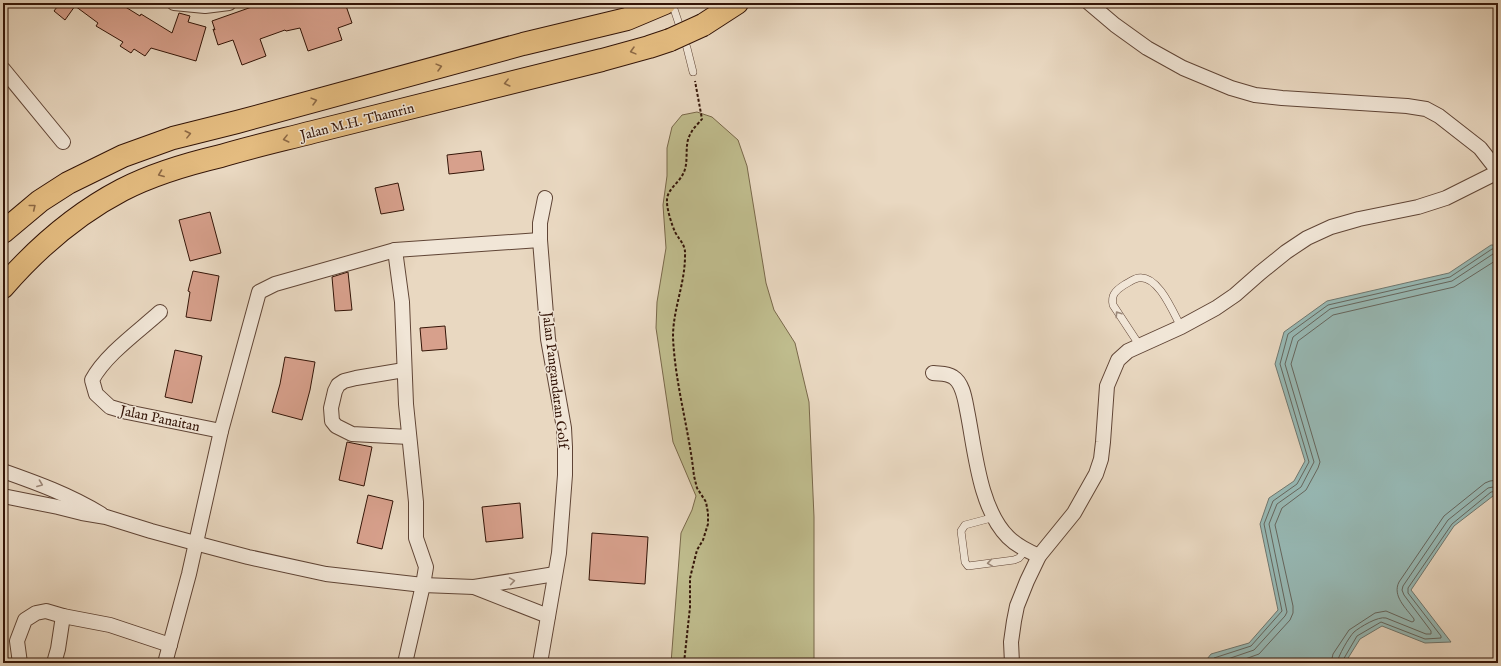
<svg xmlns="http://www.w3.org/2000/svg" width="1501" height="666" viewBox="0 0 1501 666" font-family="'IM FELL English',serif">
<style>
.green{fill:#bfbc8d;stroke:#79684a}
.water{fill:#97b9b5;stroke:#6f776f}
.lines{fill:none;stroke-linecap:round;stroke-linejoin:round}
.shore{stroke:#65665e;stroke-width:1}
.building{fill:#d7a08c;stroke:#331407}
.service-casing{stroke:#604536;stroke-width:8}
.minor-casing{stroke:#604536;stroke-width:16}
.primary-casing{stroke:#331407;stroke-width:24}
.path{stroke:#331407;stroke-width:2;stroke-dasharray:3 2;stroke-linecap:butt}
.service{stroke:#f1e6d7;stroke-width:7}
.minor{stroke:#f1e6d7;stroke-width:14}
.primary{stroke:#e4bc80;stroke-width:22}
.primary-bridge-casing{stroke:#331407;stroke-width:24;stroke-linecap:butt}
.primary-bridge{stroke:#e4bc80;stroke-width:22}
.oneway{stroke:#8c6844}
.oneway2{stroke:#9c8879}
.labels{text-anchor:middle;stroke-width:3;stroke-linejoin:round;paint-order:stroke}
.street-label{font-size:14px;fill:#331407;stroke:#f1e6d7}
</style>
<rect width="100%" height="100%" fill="#e9d8c1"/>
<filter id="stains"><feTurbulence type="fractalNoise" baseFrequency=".005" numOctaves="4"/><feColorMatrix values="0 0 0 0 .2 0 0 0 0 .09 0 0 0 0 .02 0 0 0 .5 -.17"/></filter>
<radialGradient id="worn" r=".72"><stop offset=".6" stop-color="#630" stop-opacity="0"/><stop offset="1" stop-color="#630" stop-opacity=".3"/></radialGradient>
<!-- green -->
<polygon class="green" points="697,112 712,117 738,140 747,166 766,283 774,310 795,343 809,402 814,517 814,663 671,663 681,533 692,510 696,496 673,442 656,328 657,302 666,248 663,205 667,176 667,148 672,127 682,115"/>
<!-- water -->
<polygon class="water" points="1491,245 1498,245 1498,495 1493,496 1454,526 1411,590 1451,642 1425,643 1382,626 1360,639 1345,663 1204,663 1211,654 1249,643 1278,610 1260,524 1269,498 1294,481 1305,461 1275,364 1284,332 1327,301 1449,273"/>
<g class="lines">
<!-- shore -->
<g class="shore">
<polyline points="1209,663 1214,658 1251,646 1282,611 1264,524 1273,501 1297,484 1309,462 1280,364 1288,334 1328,305 1450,277 1492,249 1498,249"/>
<polyline points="1216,663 1254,650 1285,616 1287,612 1269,524 1277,504 1301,487 1314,462 1285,364 1293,337 1330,309 1452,281 1493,254 1498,254"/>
<polyline points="1234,663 1259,654 1290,620 1293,613 1293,606 1275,525 1282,508 1306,490 1318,468 1320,462 1291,364 1298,341 1333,315 1454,287 1495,261 1498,260"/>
<path d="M1331,663L1333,654L1349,630L1375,613L1386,611L1412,622L1414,621V619C1406,608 1392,596 1399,582L1444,516L1485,483L1490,481L1498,480"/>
<path d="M1337,663C1338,656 1349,637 1354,632C1360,627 1378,616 1386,618L1426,634H1431V631L1404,595L1402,590L1403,586L1448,520L1488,488L1498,486"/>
<polyline points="1342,663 1343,660 1357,636 1381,622 1425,639 1441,638 1441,636 1408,593 1408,588 1452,524 1491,492 1498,491"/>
</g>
</g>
<!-- building -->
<g class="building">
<polygon points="60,3 119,3 140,16 141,14 172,33 179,13 190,16 188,22 206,27 196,61 151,48 145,56 134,49 131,53 120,46 123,42 96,26 98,23 75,6 65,20 54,11"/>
<polygon points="263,3 345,3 352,23 338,28 342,40 308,51 300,28 286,31 285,30 260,39 266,56 242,65 233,40 218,45 213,29 215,30 212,21"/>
<polygon points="481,151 484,170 449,174 447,155"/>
<polygon points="398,183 404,210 381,214 375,188"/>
<polygon points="210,212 221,253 190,261 179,220"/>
<polygon points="193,271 219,276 211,321 186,317 190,292 188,291"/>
<polygon points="348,272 352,310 335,311 332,277"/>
<polygon points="445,326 447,349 422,351 420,328"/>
<polygon points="175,350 202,356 192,403 165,397"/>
<polygon points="285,357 315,362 310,390 302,420 272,412 280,384"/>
<polygon points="347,442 372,447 364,486 339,480"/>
<polygon points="368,495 393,501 382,549 357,543"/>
<polygon points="520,503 523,538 486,542 482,507"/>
<polygon points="592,533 648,537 645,584 589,580"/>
</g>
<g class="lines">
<!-- service casing -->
<g class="service-casing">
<g id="service">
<polyline points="672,3 687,48 693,72"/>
<path d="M1140,346L1113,305C1111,295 1115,291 1124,285C1128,283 1133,279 1138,278C1158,274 1173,312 1181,327"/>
<polyline points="995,517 965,525 961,531 965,562 968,566 1014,560 1019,558 1025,551"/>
</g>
</g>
<!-- minor casing -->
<g class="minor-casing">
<g id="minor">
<polyline points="174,3 205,6 229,3"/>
<polyline points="1089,3 1115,25 1147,48 1183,68 1231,88 1255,95 1282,98 1407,106 1426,109 1439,116 1480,148 1498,171"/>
<polyline points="3,69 63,142"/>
<polyline points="395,250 402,302 406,404 416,502 416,538 426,567 423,585 405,663"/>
<path d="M160,312C139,331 105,355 92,380L96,394L110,407L127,412L221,431"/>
<polyline points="404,370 356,378 344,381 338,385 335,391 331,408 332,421 336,426 352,434 409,437"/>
<path d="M933,373C940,374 947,373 953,377C963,383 965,400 967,410C975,449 979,508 1008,537C1017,546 1027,551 1039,556"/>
<path d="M3,471C37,483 70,495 101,514"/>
<polyline points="3,496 58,507 82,513 106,517 151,531 195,543 248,557 326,574 423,585 474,587 555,574"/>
<polyline points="474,587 548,616"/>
<polyline points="20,663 17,641 25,620 36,613 46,611 63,616 110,625 170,645"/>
<polyline points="54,663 58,649 63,616"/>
<polyline points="165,663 189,574 221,431 259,292 275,284 395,250 540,240"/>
<polyline points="540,663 559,553 565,475 565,447 564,428 548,339 540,240 540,223 545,198"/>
<polyline points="1012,663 1011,642 1014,621 1017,606 1027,581 1039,556 1074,513 1096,474 1101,459 1103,442 1107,386 1118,360 1128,351 1181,327 1216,308 1235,295 1260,273 1286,252 1307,238 1331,227 1359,219 1418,207 1446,198 1498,172"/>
</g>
</g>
<!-- primary casing -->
<g class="primary-casing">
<g id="primary">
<polyline points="703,25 737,3"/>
<polyline points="3,232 40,201 68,183 123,156 173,138 237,122 523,44 627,19 665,3"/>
<path d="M3,287C37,248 76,214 122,190C153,174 187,164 221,156C251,147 282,140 313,132C409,108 505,84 602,60L649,47L670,40"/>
</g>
</g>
<!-- path -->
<path class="path" d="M684,663L690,607V578L697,550L703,540L708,524V513L706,502L697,488L694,476C689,429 675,384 673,337C673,309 685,284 685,256C686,245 680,241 675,232C672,225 667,210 667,202C666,190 678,184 683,174C690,161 683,145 691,133C693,128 699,123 702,119L695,81"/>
<!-- service -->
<use href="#service" class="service"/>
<!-- minor -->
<use href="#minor" class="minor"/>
<!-- primary -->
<use href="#primary" class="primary"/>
<!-- primary-bridge casing -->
<g class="primary-bridge-casing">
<polyline id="primary-bridge" points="670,40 703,25"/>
</g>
<!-- primary-bridge -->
<use href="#primary-bridge" class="primary-bridge"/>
</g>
<!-- one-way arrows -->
<defs><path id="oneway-chevron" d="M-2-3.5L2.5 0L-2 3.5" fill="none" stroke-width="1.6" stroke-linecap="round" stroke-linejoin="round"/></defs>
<g class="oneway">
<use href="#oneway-chevron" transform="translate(633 51) rotate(165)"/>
<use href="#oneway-chevron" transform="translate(439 67) rotate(-15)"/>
<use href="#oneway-chevron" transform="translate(507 83) rotate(166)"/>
<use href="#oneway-chevron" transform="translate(314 101) rotate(-15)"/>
<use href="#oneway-chevron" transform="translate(188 134) rotate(-14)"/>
<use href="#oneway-chevron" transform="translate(286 139) rotate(166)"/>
<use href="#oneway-chevron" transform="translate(161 174) rotate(159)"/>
<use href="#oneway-chevron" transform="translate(33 207) rotate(-39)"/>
</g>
<g class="oneway2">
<use href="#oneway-chevron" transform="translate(1118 314) rotate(-124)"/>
<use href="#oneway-chevron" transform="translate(40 484) rotate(21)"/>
<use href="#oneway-chevron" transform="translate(990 563) rotate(171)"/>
<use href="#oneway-chevron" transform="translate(512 581) rotate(-9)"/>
</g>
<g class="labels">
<!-- street labels -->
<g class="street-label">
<text transform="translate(357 121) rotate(-14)" y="5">Jalan M.H. Thamrin</text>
<text transform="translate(556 380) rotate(83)" y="5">Jalan Pangandaran Golf</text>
<text transform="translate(160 418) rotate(12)" y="5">Jalan Panaitan</text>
</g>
</g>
<!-- margin -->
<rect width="1501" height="666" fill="none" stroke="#e9d8c1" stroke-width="16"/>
<rect x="4" y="4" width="1493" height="658" fill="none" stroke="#331407" stroke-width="2"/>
<rect x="8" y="8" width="1485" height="650" fill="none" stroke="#331407"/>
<rect width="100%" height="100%" filter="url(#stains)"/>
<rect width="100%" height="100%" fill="url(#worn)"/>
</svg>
